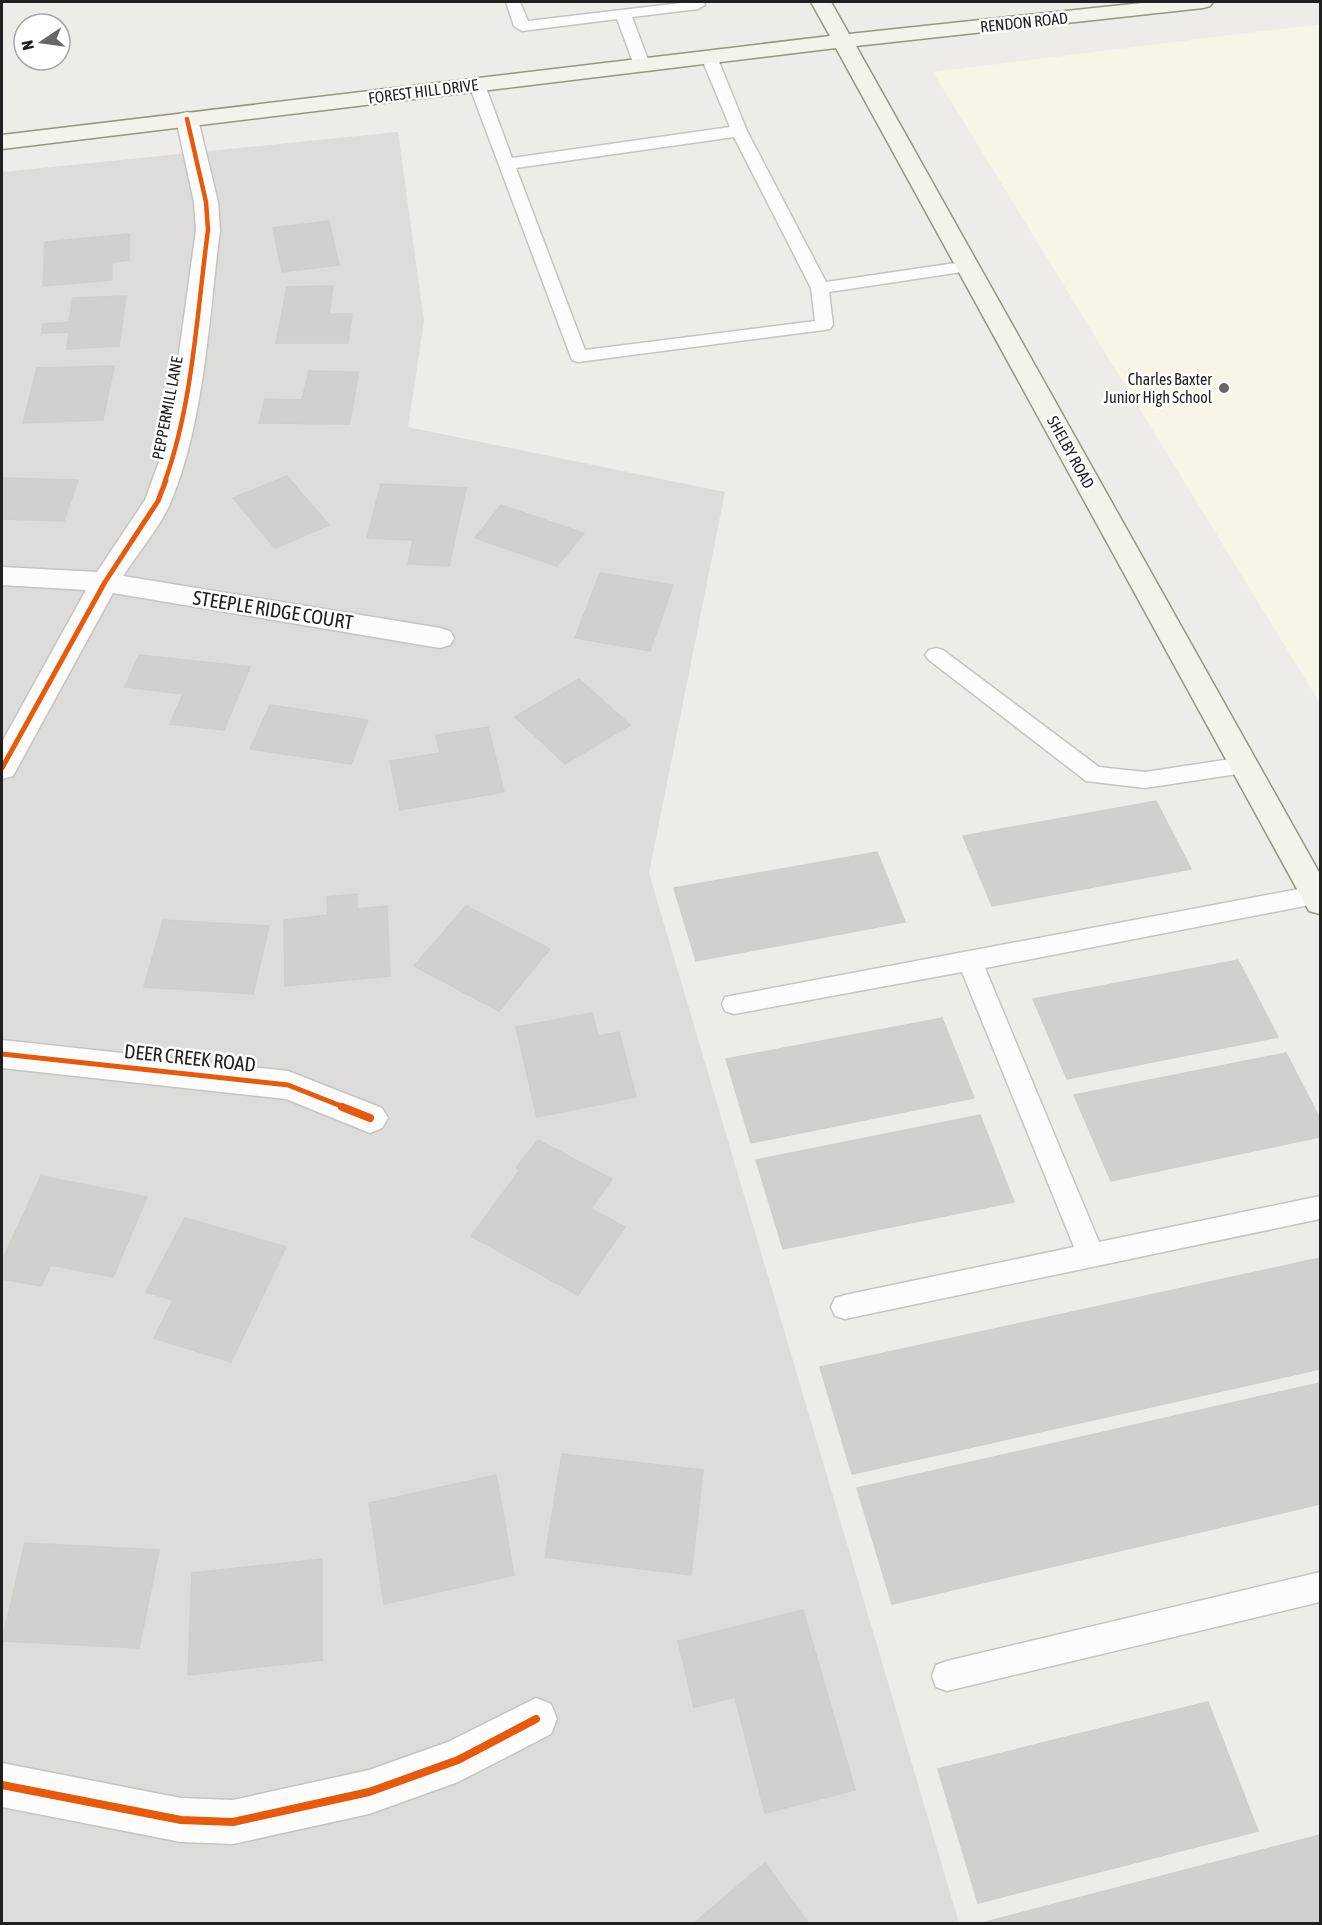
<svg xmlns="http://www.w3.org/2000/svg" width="1322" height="1925" viewBox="0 0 1322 1925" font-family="'Asap Condensed',sans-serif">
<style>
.residential{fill:#dddcda}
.education{fill:#f6f5e6}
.building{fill:#d2d0ce;stroke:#d1ceca;stroke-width:1.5}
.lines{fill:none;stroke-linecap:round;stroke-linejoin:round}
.lane-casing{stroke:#c5c4c3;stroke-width:3}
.street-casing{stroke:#c5c4c3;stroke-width:3}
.secondary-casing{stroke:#959682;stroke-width:3}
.lane{fill:#fcfcfc;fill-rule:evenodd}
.street{fill:#fcfcfc;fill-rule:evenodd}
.secondary{fill:#f3f3ec;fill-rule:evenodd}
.cycleway-far2-casing{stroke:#fff;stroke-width:8}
.cycleway-far1-casing{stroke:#fff;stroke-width:9}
.cycleway-casing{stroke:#fff;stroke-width:11}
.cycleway-far2{stroke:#e8590c;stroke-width:4.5}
.cycleway-far1{stroke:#e8590c;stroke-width:5}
.cycleway{stroke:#e8590c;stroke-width:8}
.poi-dot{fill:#686766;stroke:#fff;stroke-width:2}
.labels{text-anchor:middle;stroke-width:5;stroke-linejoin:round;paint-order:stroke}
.far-street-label{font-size:16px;fill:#202020;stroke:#fff}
.far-poi-label{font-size:16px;fill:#202020;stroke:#fff;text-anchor:end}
.street-label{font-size:20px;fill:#202020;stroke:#fff}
</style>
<rect width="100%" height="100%" fill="#eeece9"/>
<!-- residential -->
<polygon class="residential" points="398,132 424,321 408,427 725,492 649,873 959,1923 2,1924 2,172"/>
<!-- education -->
<polygon class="education" points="1320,24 1320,703 933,72"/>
<!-- building -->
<g class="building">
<polygon points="329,221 339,265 282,272 273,228"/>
<polygon points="129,234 129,260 112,262 112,280 43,286 45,242"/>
<polygon points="333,286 329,314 352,314 348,343 276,343 287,287"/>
<polygon points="126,296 119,346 67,349 69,332 42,333 43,324 69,322 73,298"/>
<polygon points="114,366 103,420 23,423 37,368"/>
<polygon points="309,371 359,372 349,424 259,423 265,399 302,400"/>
<polygon points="287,476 329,525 275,548 233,498"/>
<polygon points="2,478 78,480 64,521 2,519"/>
<polygon points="381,484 466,488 449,566 408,564 413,540 367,538"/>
<polygon points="501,505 584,533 557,566 475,538"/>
<polygon points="600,573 673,585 650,651 575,638"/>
<polygon points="139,655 250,667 224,730 170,724 183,694 125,687"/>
<polygon points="579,679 630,725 565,764 515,717"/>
<polygon points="270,705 368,720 351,764 250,749"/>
<polygon points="488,727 504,792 400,810 390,761 440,753 436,735"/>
<polygon points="1156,801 1191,869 992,906 963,836"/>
<polygon points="877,852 905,922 696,961 674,888"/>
<polygon points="357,894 357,909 387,906 390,976 285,986 284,920 328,915 327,897"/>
<polygon points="466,906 550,949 499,1011 414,966"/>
<polygon points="163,920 269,926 253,994 144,987"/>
<polygon points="1238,960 1278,1037 1067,1079 1033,999"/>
<polygon points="592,1013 598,1036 619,1032 636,1097 537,1117 516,1027"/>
<polygon points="942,1018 974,1098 751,1143 726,1059"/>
<polygon points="1286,1053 1320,1119 1320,1137 1111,1181 1074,1095"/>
<polygon points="980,1115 1014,1202 783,1249 756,1160"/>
<polygon points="538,1140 612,1179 591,1209 625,1227 578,1295 471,1236 520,1170 516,1168"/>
<polygon points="41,1176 147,1197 113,1277 51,1265 41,1286 2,1279 2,1261"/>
<polygon points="185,1218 286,1247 231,1362 154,1338 173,1300 146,1292"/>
<polygon points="1320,1258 1320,1369 852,1474 820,1367"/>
<polygon points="1320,1383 1320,1504 892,1604 857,1488"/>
<polygon points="562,1454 703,1470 691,1575 545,1557"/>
<polygon points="496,1475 514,1575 384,1604 369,1503"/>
<polygon points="25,1543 159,1550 139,1648 2,1641"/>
<polygon points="322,1559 322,1660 188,1675 192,1573"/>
<polygon points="803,1610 855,1790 765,1813 735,1697 694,1707 678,1641"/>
<polygon points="1208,1702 1258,1831 978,1903 938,1769"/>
<polygon points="1320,1835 1320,1924 982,1923"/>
<polygon points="765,1863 809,1924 693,1924"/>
</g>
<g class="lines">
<!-- lane casing -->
<g class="lane-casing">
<g id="lane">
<polygon points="506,2 520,2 528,21 689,2 703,2 705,5 698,9 632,17 650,65 642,70 634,65 617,19 522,31 514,26"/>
<path d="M709,52L717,57L747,131L826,282L969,261L975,262L978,266L975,270L829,292L833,325L830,329L824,330L578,362L572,360L469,85L477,80L485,85L512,158L730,127L701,57ZM734,137L811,288L815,321L585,350L516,168Z"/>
<polygon points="936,648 943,650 1099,767 1145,772 1244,757 1252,759 1255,765 1252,771 1244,773 1145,788 1086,781 929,660 925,655 929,650"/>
<polygon points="1320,885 1320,903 985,968 1099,1242 1320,1196 1320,1219 845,1319 835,1316 831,1307 835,1298 845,1295 1074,1247 962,972 734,1014 725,1011 722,1004 725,997"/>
<polygon points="1320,1572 1320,1602 947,1691 936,1687 932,1676 936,1665 947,1661"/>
</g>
</g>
<!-- street casing -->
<g class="street-casing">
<g id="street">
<path d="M187,112L195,114L198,119L218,202L220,230C209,316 205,418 172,499C163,523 138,553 123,576L440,628L450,631L454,638L450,645L440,648L113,593L13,776L2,779V742L86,590L2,585V567L97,572L145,500L160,459L172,404L196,230L194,202L176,119L179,114Z"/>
<polygon points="2,1040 288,1071 382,1108 388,1118 382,1128 370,1133 286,1099 2,1068"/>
<polygon points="536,1698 551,1704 557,1719 551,1734 458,1782 369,1814 233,1844 181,1842 2,1807 2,1763 181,1798 233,1800 369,1770 448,1742"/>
</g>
</g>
<!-- secondary casing -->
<g class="secondary-casing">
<polygon id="secondary" points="811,2 831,2 849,34 1151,2 1213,2 1210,6 1203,8 856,46 1320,874 1320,914 1309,911 836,48 2,149 2,135 830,36"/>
</g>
<!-- lane -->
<use href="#lane" class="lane"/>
<!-- street -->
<use href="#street" class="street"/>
<!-- secondary -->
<use href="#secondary" class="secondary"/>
<!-- cycleway-far2 casing -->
<g class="cycleway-far2-casing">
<path id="cycleway-far2" d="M165,481C193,403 197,312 208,230L206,202L187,119"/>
</g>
<!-- cycleway-far1 casing -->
<g class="cycleway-far1-casing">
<g id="cycleway-far1">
<polyline points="2,768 105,582 158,501 166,480"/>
<polyline points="2,1054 288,1085 346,1108"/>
</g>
</g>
<!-- cycleway casing -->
<g class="cycleway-casing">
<g id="cycleway">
<polyline points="342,1107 370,1118"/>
<polyline points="2,1785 181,1820 233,1822 369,1792 458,1760 536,1719"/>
</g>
</g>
<!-- cycleway-far2 -->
<use href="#cycleway-far2" class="cycleway-far2"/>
<!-- cycleway-far1 -->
<use href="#cycleway-far1" class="cycleway-far1"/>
<!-- cycleway -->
<use href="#cycleway" class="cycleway"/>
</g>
<!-- markers -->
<circle class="poi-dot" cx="1224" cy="388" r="6"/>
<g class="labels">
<!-- far-street labels -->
<g class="far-street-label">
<text transform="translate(1024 22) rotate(-6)" y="6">RENDON ROAD</text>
<text transform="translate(423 91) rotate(-7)" y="6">FOREST HILL DRIVE</text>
<text transform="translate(167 408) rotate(-79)" y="6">PEPPERMILL LANE</text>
<text transform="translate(1071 452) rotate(61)" y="6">SHELBY ROAD</text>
</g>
<!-- far-poi labels -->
<g class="far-poi-label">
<text x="1212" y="385">Charles Baxter<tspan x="1212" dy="18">Junior High School</tspan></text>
</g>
<!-- street labels -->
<g class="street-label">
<text transform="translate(273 610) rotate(9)" y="7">STEEPLE RIDGE COURT</text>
<text transform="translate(190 1058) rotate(6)" y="7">DEER CREEK ROAD</text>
</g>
</g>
<!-- border -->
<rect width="1322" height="1925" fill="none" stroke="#202020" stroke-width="6"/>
<!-- north arrow -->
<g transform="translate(42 42) rotate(257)"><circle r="28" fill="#ffffff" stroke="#a6a6a6" stroke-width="1.5"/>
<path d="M0-4.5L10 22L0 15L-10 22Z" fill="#686766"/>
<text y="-9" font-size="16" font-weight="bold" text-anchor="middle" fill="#202020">N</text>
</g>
</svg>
